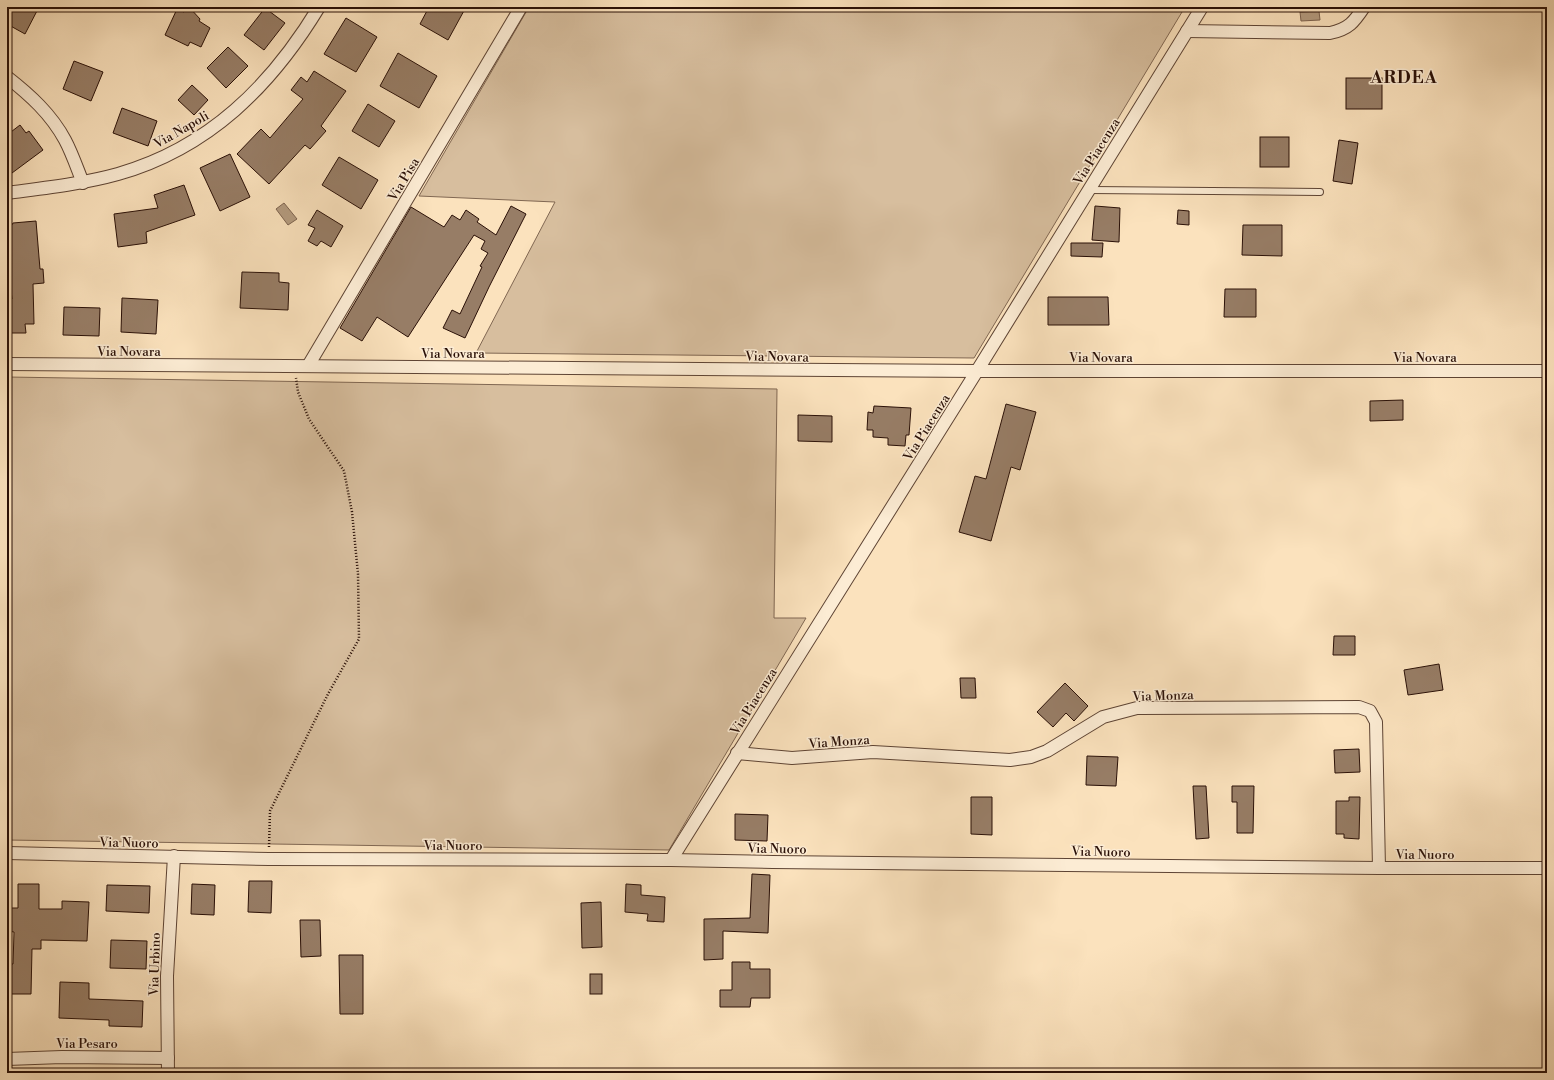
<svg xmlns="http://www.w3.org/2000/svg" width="1554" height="1080" viewBox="0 0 1554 1080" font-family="'Libre Bodoni',serif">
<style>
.green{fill:#d7be9e;stroke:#806752}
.water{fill:#b49b7f;stroke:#7d634f}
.building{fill:#977d66;stroke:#2a1007}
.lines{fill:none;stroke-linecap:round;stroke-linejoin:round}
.service-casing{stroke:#5e4434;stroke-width:8}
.minor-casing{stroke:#5e4434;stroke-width:14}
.path{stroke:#2a1007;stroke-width:2.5;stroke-dasharray:1 2;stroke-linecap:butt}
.service{stroke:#fcecd4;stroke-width:6}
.minor{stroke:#fcecd4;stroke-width:12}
.labels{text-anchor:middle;stroke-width:3;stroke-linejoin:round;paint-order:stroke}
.street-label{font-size:13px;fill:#2a1007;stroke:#fcecd4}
.district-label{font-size:17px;font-weight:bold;letter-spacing:1px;fill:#2a1007;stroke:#fcecd4}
</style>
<rect width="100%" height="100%" fill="#fbe2bd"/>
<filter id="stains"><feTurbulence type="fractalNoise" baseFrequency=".005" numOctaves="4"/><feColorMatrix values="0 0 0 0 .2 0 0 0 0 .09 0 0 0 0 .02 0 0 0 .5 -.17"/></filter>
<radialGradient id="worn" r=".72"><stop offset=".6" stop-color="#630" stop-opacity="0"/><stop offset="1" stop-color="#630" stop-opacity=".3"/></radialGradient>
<!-- green -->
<g class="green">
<polygon points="529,7 1185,7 974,358 476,353 555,202 419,196"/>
<polygon points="7,377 777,389 774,618 806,618 669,850 7,840"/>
</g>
<!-- water -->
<g class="water">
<polygon points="1319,11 1320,20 1301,21 1300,12"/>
<polygon points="284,203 297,219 288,225 276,209"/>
</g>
<!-- building -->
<g class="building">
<polygon points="7,7 39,7 25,34 7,24"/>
<polygon points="186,7 189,7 200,19 199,21 210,28 201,47 190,42 188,46 165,35 177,9 184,12"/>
<polygon points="429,7 466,7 448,40 420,24"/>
<polygon points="265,8 285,23 264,50 244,35"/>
<polygon points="346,18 377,37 356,72 324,54"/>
<polygon points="228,47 248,66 226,88 207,68"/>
<polygon points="398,53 437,76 419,108 380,86"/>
<polygon points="74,61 103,72 91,101 63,89"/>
<polygon points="314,71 346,91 321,126 326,131 310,149 305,145 269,184 237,154 261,129 270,138 303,99 291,90 301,77 307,82"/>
<rect x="1346" y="78" width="36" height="31"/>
<polygon points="192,85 208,100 194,115 178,100"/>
<polygon points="368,104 395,121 379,147 352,131"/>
<polygon points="122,108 157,121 148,146 113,133"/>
<polygon points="20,125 26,133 29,131 43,150 12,173 7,167 7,135"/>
<rect x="1260" y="137" width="29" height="30"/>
<polygon points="1339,140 1358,143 1352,184 1333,181"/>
<polygon points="230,154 250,197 220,211 200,168"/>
<polygon points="339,157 378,180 361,209 322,185"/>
<polygon points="184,185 195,215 146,232 147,243 118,247 114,214 158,208 154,195"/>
<polygon points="511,206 526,214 489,287 465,338 443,328 452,310 460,314 482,267 480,266 488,253 481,249 485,241 474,235 408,337 377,317 362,341 340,328 411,207 444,227 452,215 460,220 466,210 479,219 477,222 496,235"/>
<polygon points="1095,206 1120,208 1119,242 1092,240"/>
<polygon points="317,210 343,226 331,247 321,241 317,246 308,241 315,228 308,225"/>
<polygon points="1178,210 1189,211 1189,225 1177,224"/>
<polygon points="36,221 40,269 43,269 44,283 33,284 34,324 25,324 26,333 7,333 7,299 12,299 7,254 7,233 13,223"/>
<polygon points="1243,225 1282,225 1282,256 1242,255"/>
<polygon points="1071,243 1103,243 1102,257 1071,256"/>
<polygon points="242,272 279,273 279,282 289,283 288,310 240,308"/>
<polygon points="1225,289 1256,289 1256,317 1224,317"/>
<polygon points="1048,297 1108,297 1109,325 1048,325"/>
<polygon points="122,298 158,300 156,334 121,332"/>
<polygon points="64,307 100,308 99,336 63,335"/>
<polygon points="1403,400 1403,420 1370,421 1370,401"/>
<polygon points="1006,404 1036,412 1020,470 1011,467 991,541 959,532 975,476 986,479"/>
<polygon points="874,406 911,408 909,435 906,435 905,446 888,445 888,438 873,437 873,430 867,430 868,412 873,413"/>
<polygon points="798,415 832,416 832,442 798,441"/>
<polygon points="1334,636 1355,636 1355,655 1333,655"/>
<polygon points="1439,664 1443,690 1408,695 1404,670"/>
<polygon points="960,678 975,678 976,698 961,698"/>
<polygon points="1065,683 1088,706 1074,721 1066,713 1053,727 1037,712"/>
<polygon points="1359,749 1360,772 1335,773 1334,750"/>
<polygon points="1087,756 1118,757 1116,786 1086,785"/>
<polygon points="1193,786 1206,786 1209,838 1196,839"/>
<polygon points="1232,786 1254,786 1253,833 1237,833 1237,802 1232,802"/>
<polygon points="971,797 992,797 992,835 971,834"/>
<polygon points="1349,797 1360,797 1359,839 1344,838 1344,834 1336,834 1336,801 1349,801"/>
<polygon points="735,814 768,815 767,841 735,840"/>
<polygon points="752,874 770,875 768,933 723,931 723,959 704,960 704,919 750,918"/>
<polygon points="249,881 272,881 271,913 248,912"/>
<polygon points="18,884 39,884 39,909 62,909 62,901 89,902 87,941 41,940 41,949 32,949 31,994 7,994 7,964 13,964 14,932 8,931 9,908 18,908"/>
<polygon points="192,884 215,885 214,915 191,914"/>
<polygon points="626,884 641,885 641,895 665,897 664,922 647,921 648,914 625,912"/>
<polygon points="107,885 150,886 149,913 106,911"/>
<polygon points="601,902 602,947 582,948 581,903"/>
<polygon points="300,920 320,920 321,956 301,957"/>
<polygon points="111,940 147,941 146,969 110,968"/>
<polygon points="339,955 363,955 363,1014 340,1014"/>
<polygon points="732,962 750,962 750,969 770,969 770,998 751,998 750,1007 720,1007 720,990 732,990"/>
<rect x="590" y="974" width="12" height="20"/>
<polygon points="60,982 89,983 89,999 143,1001 142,1027 109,1026 109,1020 59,1018"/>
</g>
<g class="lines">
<!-- service casing -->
<g class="service-casing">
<polyline id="service" points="1090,190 1320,192"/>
</g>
<!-- minor casing -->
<g class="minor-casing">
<g id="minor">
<path d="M1187,31L1330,33C1349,29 1354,22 1364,7"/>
<path d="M7,77C30,95 51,114 65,140C72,153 77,168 83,183"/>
<path d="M7,193C44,188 82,184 118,174C209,148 271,86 319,7"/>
<polyline points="7,364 977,371 1547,371"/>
<polyline points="308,366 521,7"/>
<polyline points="737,753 792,758 873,752 1010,760 1031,757 1047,751 1103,717 1137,708 1359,707 1370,711 1376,722 1379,868"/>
<polyline points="7,853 269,859 671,860 773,862 1379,868 1547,868"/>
<polyline points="671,860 977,371 1202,7"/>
<polyline points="7,1059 62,1057 168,1058"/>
<polyline points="168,1073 167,976 174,856"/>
</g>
</g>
<!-- path -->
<polyline class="path" points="269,847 270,811 328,694 359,639 358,574 352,512 344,471 309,419 298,392 296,378"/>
<!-- service -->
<use href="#service" class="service"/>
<!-- minor -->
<use href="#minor" class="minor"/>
</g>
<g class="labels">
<!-- street labels -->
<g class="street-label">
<text transform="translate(181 129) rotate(-30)" y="5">Via Napoli</text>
<text transform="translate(1096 151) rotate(-58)" y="5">Via Piacenza</text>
<text transform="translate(403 179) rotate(-59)" y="5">Via Pisa</text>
<text x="129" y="356">Via Novara</text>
<text x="453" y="358">Via Novara</text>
<text transform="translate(777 356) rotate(1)" y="5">Via Novara</text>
<text x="1101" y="362">Via Novara</text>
<text x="1425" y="362">Via Novara</text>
<text transform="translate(926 427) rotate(-58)" y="5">Via Piacenza</text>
<text transform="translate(1163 695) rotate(-2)" y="5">Via Monza</text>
<text transform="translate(753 701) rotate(-58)" y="5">Via Piacenza</text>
<text transform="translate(839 741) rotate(-4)" y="5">Via Monza</text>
<text transform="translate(129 842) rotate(1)" y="5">Via Nuoro</text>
<text x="453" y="850">Via Nuoro</text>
<text transform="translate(777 848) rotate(1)" y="5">Via Nuoro</text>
<text transform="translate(1101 851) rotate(1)" y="5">Via Nuoro</text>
<text x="1425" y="859">Via Nuoro</text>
<text transform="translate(154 964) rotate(-88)" y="5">Via Urbino</text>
<text x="87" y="1048">Via Pesaro</text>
</g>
<!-- district labels -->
<g class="district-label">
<text x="1404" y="83">ARDEA</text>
</g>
</g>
<!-- margin -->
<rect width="1554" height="1080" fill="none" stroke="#fbe2bd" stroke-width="24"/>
<rect x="8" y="8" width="1538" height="1064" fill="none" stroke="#2a1007" stroke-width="2"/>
<rect x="12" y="12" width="1530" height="1056" fill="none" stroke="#2a1007"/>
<rect width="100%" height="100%" filter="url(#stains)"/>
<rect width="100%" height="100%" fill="url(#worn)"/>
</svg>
